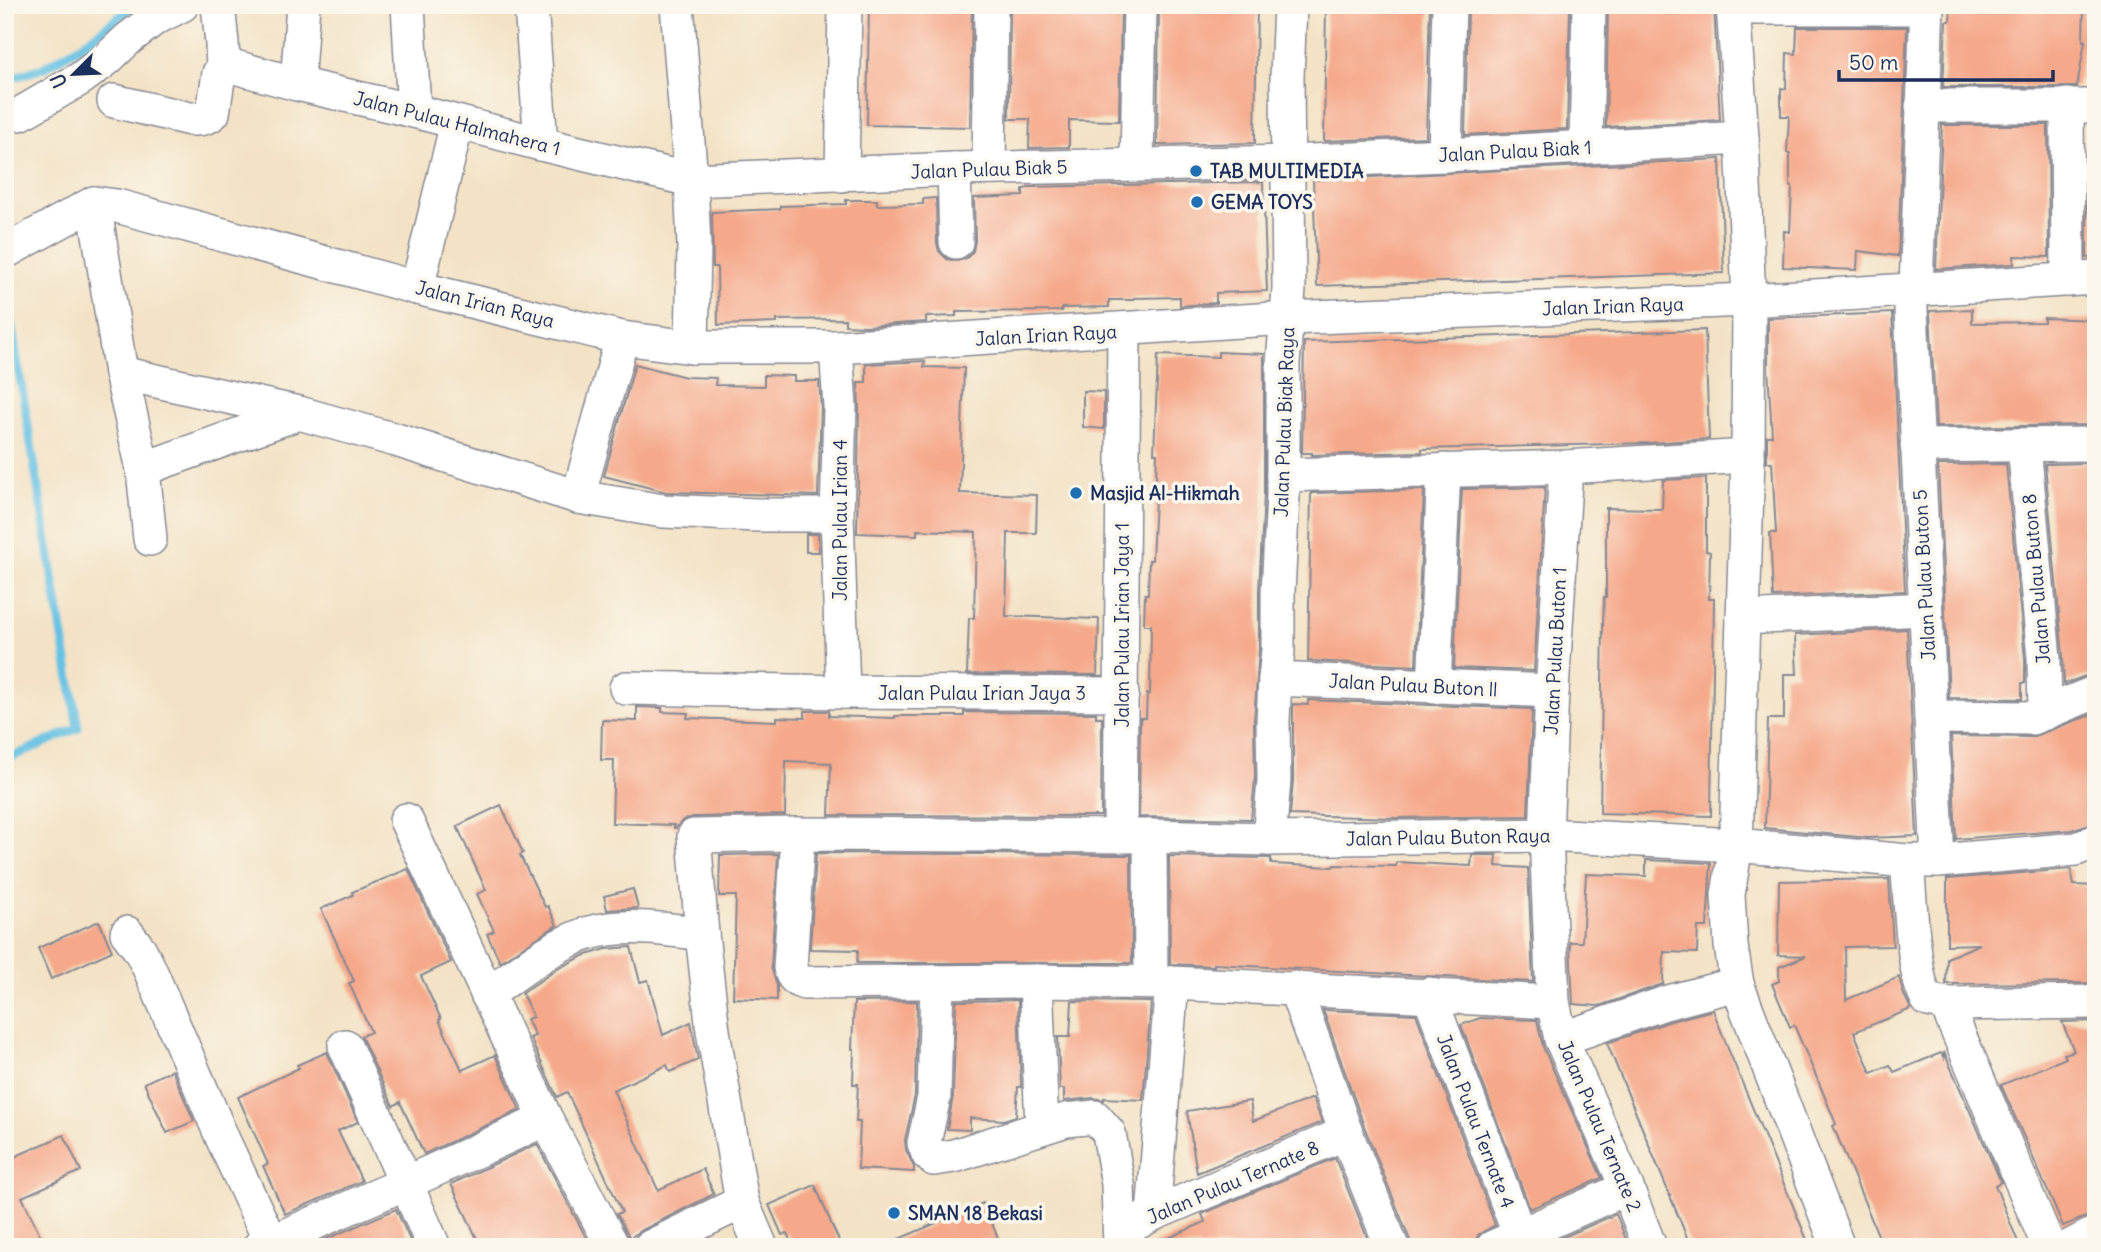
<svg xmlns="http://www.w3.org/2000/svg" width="2101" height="1252" viewBox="0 0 2101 1252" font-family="Delius,sans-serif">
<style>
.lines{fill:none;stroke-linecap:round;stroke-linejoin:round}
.stream{stroke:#66c1e3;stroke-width:9}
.building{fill:#f5a88a}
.minor-casing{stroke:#878892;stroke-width:36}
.minor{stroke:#fff;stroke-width:33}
.poi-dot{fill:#1f6fb2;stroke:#fbf7ec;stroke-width:2.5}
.labels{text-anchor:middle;stroke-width:7;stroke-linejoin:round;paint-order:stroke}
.street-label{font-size:19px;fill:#1b2f5e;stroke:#fbf7ec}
.poi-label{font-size:19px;font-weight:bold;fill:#1b2f5e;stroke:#fbf7ec;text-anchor:start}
</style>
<rect width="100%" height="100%" fill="#fbf7ec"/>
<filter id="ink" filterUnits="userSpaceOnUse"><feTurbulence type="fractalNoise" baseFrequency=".0143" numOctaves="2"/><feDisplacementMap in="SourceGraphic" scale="14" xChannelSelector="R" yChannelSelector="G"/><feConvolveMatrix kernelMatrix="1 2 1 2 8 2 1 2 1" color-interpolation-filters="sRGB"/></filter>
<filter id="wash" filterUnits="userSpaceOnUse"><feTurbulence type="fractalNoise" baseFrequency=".00686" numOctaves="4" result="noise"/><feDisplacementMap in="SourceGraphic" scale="28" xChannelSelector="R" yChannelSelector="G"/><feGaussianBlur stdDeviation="1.57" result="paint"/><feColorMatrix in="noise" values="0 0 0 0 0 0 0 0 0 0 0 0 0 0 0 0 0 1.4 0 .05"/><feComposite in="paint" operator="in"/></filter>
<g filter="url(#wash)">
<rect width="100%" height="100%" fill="#f3e2c5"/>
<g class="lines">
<!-- stream -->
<g class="stream">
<polyline points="5,80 43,68 79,47 135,5"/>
<polyline points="5,287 78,728 5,760"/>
</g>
</g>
<g id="blocks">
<!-- building -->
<g class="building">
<polygon points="869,5 972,5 970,127 867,125"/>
<polygon points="1010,5 1121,5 1119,121 1069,120 1069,147 1029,148 1030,119 1009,119"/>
<polygon points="1159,5 1257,5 1255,143 1157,145"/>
<polygon points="1326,5 1430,5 1426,137 1324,141"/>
<polygon points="1468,5 1570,5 1567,129 1465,135"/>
<polygon points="1608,5 1714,5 1720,120 1606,127"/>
<polygon points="1951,5 2084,5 2083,41 2085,41 2077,87 1943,87 1946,21 1950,21"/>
<polygon points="1797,27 1907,27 1898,256 1858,251 1857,270 1783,267 1784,231 1790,232 1792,186 1790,186 1790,153 1787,153 1789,116 1781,116 1781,88 1786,89 1787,53 1796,54"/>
<polygon points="1942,125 2048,125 2049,257 2014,256 2014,264 1936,269"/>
<polygon points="1720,159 1724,273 1317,286 1313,180"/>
<polygon points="1263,182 1267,291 1216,293 1216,303 1180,306 1180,297 1134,298 1134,300 1109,300 1109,307 1062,308 1062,311 956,312 956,316 926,317 926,322 867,326 845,325 845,319 777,320 777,323 718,325 717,267 713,267 712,212 780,209 780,206 846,204 846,200 877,200 877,205 923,204 923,199 936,198 937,243 939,251 947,259 957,261 967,258 973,251 975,241 974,198 1023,196 1023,189 1029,188 1029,187"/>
<rect x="2087" y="193" width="9" height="65"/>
<polygon points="1972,309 1972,323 2044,322 2044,318 2096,320 2096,425 1936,427 1930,311"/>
<polygon points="1892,313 1905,591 1773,597 1770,533 1776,533 1772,462 1767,462 1767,436 1772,436 1768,368 1768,318"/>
<polygon points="1705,330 1709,439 1649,443 1422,449 1422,452 1312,455 1312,453 1302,453 1304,342"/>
<polygon points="1218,352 1264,354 1264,494 1259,591 1259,649 1254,720 1255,780 1251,819 1139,817 1140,718 1146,718 1147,694 1150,694 1151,625 1144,625 1145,594 1148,594 1149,560 1152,560 1155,499 1157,453 1154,453 1158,355 1218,357"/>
<polygon points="925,361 924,367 964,368 960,493 1037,495 1036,533 1008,533 1006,616 1099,619 1097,675 967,674 969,618 974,618 976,532 917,530 917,535 857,533 859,408 858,382 866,382 866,364"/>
<polygon points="635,364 686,377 716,378 715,385 764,386 764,375 794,376 794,381 819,381 821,407 818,496 666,492 604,476"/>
<polygon points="1083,391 1104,392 1104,429 1083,427"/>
<polygon points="2091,463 2092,569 2096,569 2096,649 2091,648 2091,674 2064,684 2063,656 2045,464"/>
<polygon points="2006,464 2025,659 2025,683 2022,683 2022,699 1949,698 1938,465"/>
<polygon points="1706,478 1706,551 1710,552 1709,599 1714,599 1711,816 1600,813 1603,624 1604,597 1606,597 1606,508 1662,509 1663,480"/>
<polygon points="1545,487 1534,671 1454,668 1462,489"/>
<polygon points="1424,490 1416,666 1308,661 1311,493"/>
<polygon points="806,534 818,534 819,552 806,552"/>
<polygon points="1907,629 1917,836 1868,838 1765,828 1768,719 1784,719 1784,674 1797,674 1795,635"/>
<polygon points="1308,700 1532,709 1528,816 1397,818 1290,815 1293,781 1293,704 1308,705"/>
<polygon points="637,707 662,708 662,712 688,713 687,718 777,721 777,717 805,718 805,711 829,711 829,716 895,718 895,716 964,716 964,712 1096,713 1096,717 1102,717 1101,816 829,815 831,763 786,761 785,815 694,817 683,820 676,828 674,828 674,825 612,823 614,760 601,760 602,720 637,721"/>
<polygon points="2096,713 2096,822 2071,830 1956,839 1951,736 2032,737"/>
<polygon points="501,805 523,853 520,855 545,907 548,906 557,925 500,962 487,934 494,931 477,894 486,890 457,826"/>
<polygon points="816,853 1131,855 1132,963 857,963 858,950 810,949"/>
<polygon points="778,854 771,967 777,986 777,1000 733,998 736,896 719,896 720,855"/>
<polygon points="1472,855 1497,855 1496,866 1528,868 1533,982 1214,964 1214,966 1170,964 1169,856 1271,858 1271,864 1333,867 1334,865 1396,866 1397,862 1471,866"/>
<polygon points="1646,860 1711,863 1707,927 1698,927 1697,953 1664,952 1663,984 1599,1006 1573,1004 1570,942 1582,942 1586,874 1646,876"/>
<polygon points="408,869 451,962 421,976 441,1019 439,1020 462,1070 495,1055 520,1110 424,1154 400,1102 393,1106 361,1036 371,1032 349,983 354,981 321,909 353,895 352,892"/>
<polygon points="2071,869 2074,885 2096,886 2096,983 1946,984 1947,958 1980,944 1947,945 1947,879"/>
<polygon points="1889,879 1893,946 1845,947 1846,1000 1899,977 1904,995 1911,1009 1854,1032 1871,1073 1890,1065 1894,1072 1941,1053 1944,1058 1944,1052 2001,1182 1995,1185 2020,1247 1883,1247 1833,1126 1836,1124 1819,1083 1794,1025 1790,1027 1772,984 1779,981 1779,967 1806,956 1778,955 1779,881"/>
<polygon points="633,889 638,908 607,910 604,896"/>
<polygon points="99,921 112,951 51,979 38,948"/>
<polygon points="631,947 640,982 648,980 663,1035 691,1022 698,1060 670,1072 667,1065 613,1090 658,1190 703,1169 714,1194 642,1230 630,1238 617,1214 622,1212 567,1092 557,1097 530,1038 535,1036 527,1019 533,1017 522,993 559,968 583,956 606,949"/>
<polygon points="1018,1000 1021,1087 1018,1087 1016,1116 1004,1120 970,1118 970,1130 947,1129 953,1097 956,1001"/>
<polygon points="917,1001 915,1095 905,1140 906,1150 914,1167 914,1172 858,1169 860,1122 856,1122 858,1084 853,1084 854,1049 852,1049 854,1002"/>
<polygon points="1072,1001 1151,1002 1143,1100 1104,1098 1104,1100 1093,1098 1064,1101 1064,1089 1060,1089 1058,1037 1070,1037"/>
<polygon points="1323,1010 1416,1014 1495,1225 1478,1235 1474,1247 1411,1247 1410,1240 1364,1126"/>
<polygon points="1713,1010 1727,1046 1810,1247 1691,1247 1607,1043 1671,1021"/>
<polygon points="1480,1018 1537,1020 1543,1047 1602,1178 1530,1209 1461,1025"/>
<polygon points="2096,1021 2096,1213 2063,1226 2001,1085 2066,1058 2064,1054 2074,1051 2062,1022"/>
<polygon points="327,1052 358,1122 338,1131 362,1181 285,1214 263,1166 268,1164 238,1097 299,1068 297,1065"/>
<polygon points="172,1070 194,1121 167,1133 144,1083"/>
<polygon points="1313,1098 1322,1122 1197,1173 1187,1111 1250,1101 1253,1121"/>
<polygon points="64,1135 81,1171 22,1197 46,1247 5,1247 5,1161"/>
<polygon points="537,1144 591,1247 481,1247 451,1184"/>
<polygon points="1335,1158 1371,1247 1148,1247 1205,1222 1202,1214"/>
<polygon points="815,1185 834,1230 842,1247 793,1247 787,1233 782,1235 769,1205"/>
<polygon points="983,1203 1002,1247 880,1247"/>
<polygon points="396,1209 413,1247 308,1247"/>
<polygon points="1616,1214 1629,1247 1543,1247 1543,1246"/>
</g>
</g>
</g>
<g filter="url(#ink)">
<use href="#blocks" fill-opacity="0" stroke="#878892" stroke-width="2"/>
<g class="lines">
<!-- minor casing -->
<g class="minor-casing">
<g id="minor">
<polyline points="408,5 414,111"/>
<polyline points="531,5 541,144"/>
<polyline points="677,5 691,180 694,246 692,347"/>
<polyline points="1733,5 1742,138 1749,300 1748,456 1736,845 1728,895 1731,946 1737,984 1838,1247"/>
<polyline points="1733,8 1927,8"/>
<polyline points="223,68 235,67 297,84 414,111 541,144 691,180 954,169 1287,162 1445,155 1742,138"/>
<polyline points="297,84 303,5"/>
<path d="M114,101L190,119C199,119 206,119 213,113L219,73L223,68L222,43L218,5"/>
<polyline points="2067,105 2068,280"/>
<polyline points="1922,106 2096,106"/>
<polyline points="20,114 80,79 107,59 128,39 154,19 182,5"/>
<polyline points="1586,147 1589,5"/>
<polyline points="1445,155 1449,5"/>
<polyline points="1137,165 1140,5"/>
<polyline points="989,168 991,5"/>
<polyline points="954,169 956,242"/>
<polyline points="842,175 845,5"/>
<polyline points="94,203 121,373 143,469 150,539"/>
<polyline points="5,252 94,203 117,206 417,288 622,338 692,347 836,347 1287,318 1749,300 2096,278"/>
<polyline points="417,288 457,123"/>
<polyline points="1916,288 1927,5"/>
<polyline points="1910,289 1938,861"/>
<polyline points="836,347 840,407 837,515 843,692"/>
<polyline points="121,373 299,413 396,440 578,497 663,511 757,515 837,515"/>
<polyline points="1917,446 2096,444"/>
<polyline points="2024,446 2044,658 2045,713"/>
<polyline points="1566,467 1552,691 1546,835 1553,1002 1561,1039 1627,1188 1650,1247"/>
<polyline points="143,469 299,413"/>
<polyline points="1283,475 1566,467 1748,456"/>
<polyline points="578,497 622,338"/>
<polyline points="1743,618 1925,609"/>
<polyline points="1275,679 1552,691"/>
<polyline points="1434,687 1444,470"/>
<polyline points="626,688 843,692 1122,694"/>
<polyline points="1931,717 2032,718 2096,692"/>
<polyline points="406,820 546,1119 613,1247"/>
<path d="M798,834L790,968C792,977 796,980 804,983L1036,981L1172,983L1553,1002"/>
<polyline points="1120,836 1124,330"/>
<polyline points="1150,836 1151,982"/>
<polyline points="1269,839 1274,781 1273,721 1275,679 1278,650 1278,592 1283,495 1283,363 1289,289 1287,77 1290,5"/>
<path d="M1907,861C1910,889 1912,981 1928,1000L1946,1004L2096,1002"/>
<polyline points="127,933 140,950 150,970 224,1142 273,1247"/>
<polyline points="1036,981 1042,1127"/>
<polyline points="937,982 934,1097 924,1143 928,1154 934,1159 954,1156 1066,1120 1095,1117 1109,1133 1118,1184 1120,1247"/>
<polyline points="1295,988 1346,1133 1392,1247"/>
<path d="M487,994C519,973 552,944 589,933C625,923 665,929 702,934"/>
<polyline points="1429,994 1524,1247"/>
<polyline points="1946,1004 2049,1247"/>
<polyline points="1561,1039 1665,1003 1737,984"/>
<polyline points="345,1046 434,1247"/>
<polyline points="1153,1214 1172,983"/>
<polyline points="1120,1232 1153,1214 1346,1133"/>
<polyline points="259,1247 406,1183 546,1119"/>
<polyline points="650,1247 742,1202"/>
<polyline points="761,1247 742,1202 713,1031 702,934 694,836 798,834 1150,836 1269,839 1546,835 1736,845 1907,861 1938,861 2076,849 2096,841"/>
<polyline points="1493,1247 1627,1188"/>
<polyline points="2069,1247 2096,1233"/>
</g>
</g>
<!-- minor -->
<use href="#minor" class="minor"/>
</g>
</g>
<!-- markers -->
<g class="poi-dot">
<circle cx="1196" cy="171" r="7"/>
<circle cx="1197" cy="202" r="7"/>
<circle cx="1076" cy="493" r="7"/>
<circle cx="894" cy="1213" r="7"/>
</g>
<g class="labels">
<!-- street labels -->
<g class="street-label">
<text transform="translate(457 123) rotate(14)" y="7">Jalan Pulau Halmahera 1</text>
<text transform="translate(1515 151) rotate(-3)" y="7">Jalan Pulau Biak 1</text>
<text transform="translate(989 169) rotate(-2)" y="7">Jalan Pulau Biak 5</text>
<text transform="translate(485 304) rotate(14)" y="7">Jalan Irian Raya</text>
<text transform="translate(1613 306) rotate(-2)" y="7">Jalan Irian Raya</text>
<text transform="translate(1046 335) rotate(-3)" y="7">Jalan Irian Raya</text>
<text transform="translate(1284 422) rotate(-88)" y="7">Jalan Pulau Biak Raya</text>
<text transform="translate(840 520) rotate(-90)" y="7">Jalan Pulau Irian 4</text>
<text transform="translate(1924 575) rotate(-93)" y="7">Jalan Pulau Buton 5</text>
<text transform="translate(2036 579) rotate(-95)" y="7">Jalan Pulau Buton 8</text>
<text transform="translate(1122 625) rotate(-90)" y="7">Jalan Pulau Irian Jaya 1</text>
<text transform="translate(1555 651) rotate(-87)" y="7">Jalan Pulau Buton 1</text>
<text transform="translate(1413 685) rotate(3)" y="7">Jalan Pulau Buton ll</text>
<text x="982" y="700">Jalan Pulau Irian Jaya 3</text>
<text transform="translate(1448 837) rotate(-1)" y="7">Jalan Pulau Buton Raya</text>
<text transform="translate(1476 1121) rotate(69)" y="7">Jalan Pulau Ternate 4</text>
<text transform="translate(1600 1126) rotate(67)" y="7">Jalan Pulau Ternate 2</text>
<text transform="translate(1233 1182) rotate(-23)" y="7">Jalan Pulau Ternate 8</text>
</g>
<!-- poi labels -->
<g class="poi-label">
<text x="1210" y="178">TAB MULTIMEDIA</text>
<text x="1211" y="209">GEMA TOYS</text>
<text x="1090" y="500">Masjid Al-Hikmah</text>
<text x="908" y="1220">SMAN 18 Bekasi</text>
</g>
</g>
<!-- margin -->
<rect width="2101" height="1252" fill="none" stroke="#fbf7ec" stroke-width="28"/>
<!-- north arrow -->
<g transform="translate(74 74) rotate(246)" stroke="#fbf7ec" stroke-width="5" paint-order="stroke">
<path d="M0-5L12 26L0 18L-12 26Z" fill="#1b2f5e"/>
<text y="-10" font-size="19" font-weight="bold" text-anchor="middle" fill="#1b2f5e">U</text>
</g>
<!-- scale -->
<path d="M1839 70v10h214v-10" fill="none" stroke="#1b2f5e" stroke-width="3.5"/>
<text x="1849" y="70" font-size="21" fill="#1b2f5e" stroke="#fbf7ec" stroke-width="5" paint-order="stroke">50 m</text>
</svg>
